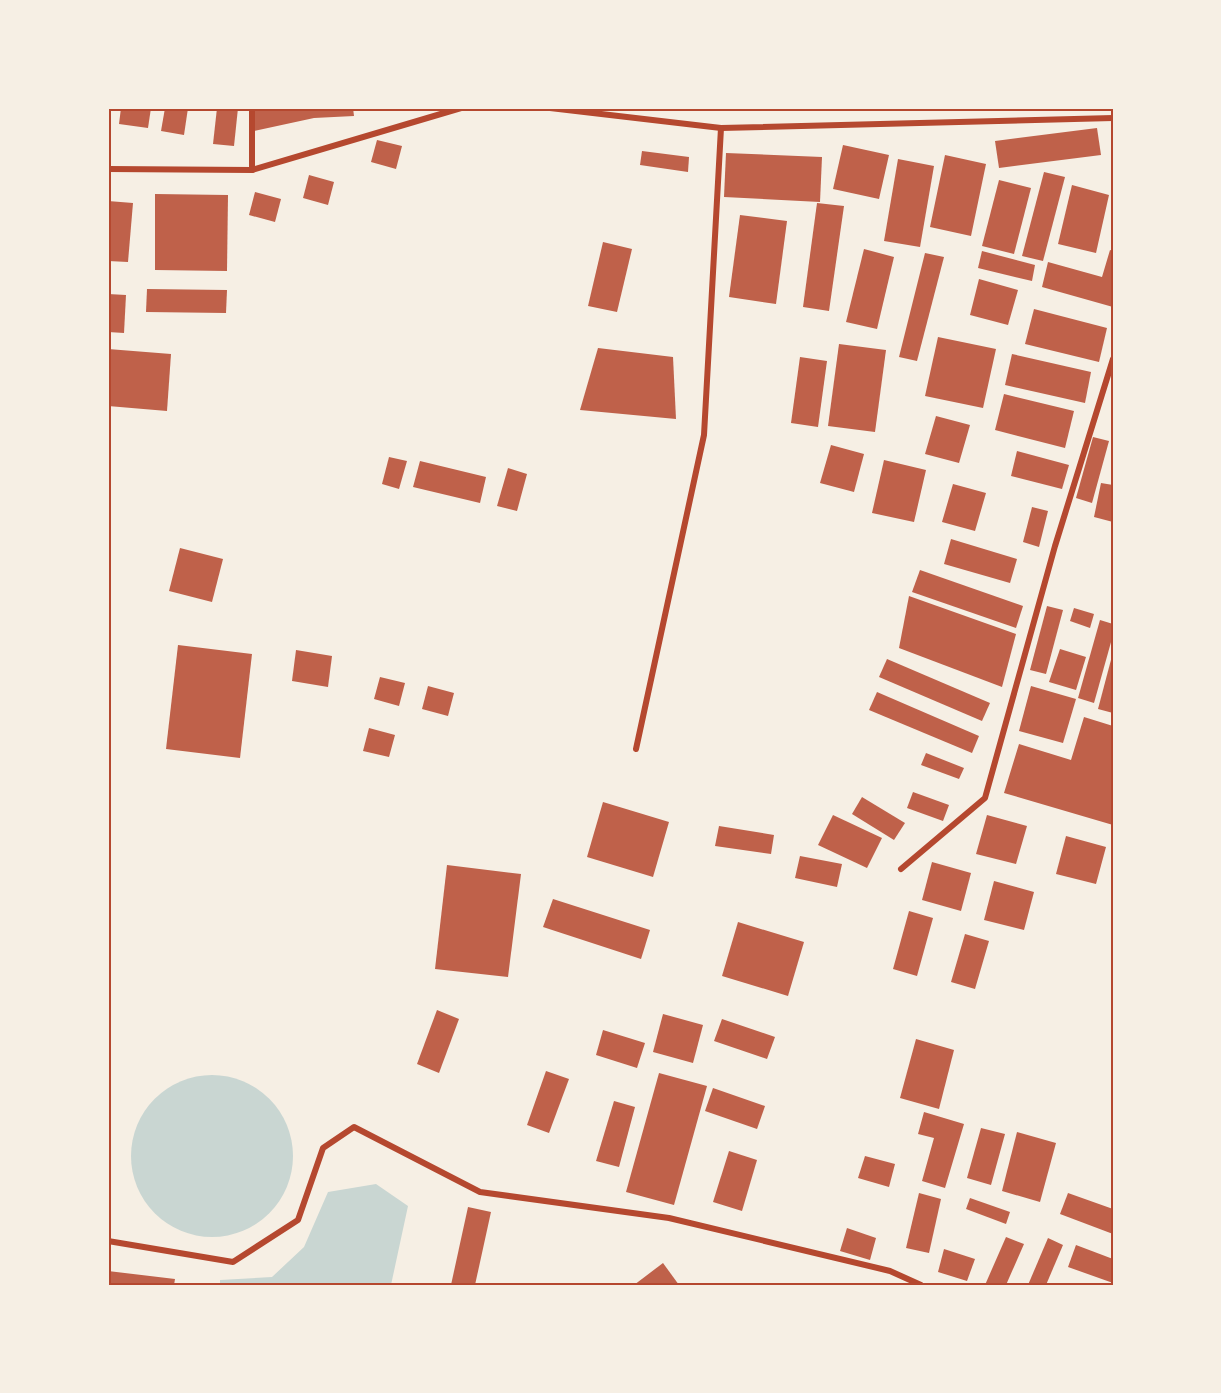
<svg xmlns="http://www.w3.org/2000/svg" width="1221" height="1393" viewBox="0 0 1221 1393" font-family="Figtree,sans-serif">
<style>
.water{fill:#c9d6d2}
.building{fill:#bf614a}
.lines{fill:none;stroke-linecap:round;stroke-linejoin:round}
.minor{stroke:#b5482f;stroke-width:6}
.neatline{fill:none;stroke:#b5482f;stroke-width:2}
</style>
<rect width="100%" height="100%" fill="#f6efe4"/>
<!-- water -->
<g class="water">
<circle cx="212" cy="1156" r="81"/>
<polygon points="376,1184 408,1206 391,1285 220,1285 220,1280 272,1277 304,1247 328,1192"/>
</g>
<!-- building -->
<g class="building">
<polygon points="121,108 151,108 148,128 119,124"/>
<polygon points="165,108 188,108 184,135 161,131"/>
<polygon points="217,108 238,108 234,146 213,144"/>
<polygon points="250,108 353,108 354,116 314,118 254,131"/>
<polygon points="1097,128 1101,155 999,168 995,141"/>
<polygon points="377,140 402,146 396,169 371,162"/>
<polygon points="843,145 889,155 879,199 833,189"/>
<polygon points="642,151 689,157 688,172 640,165"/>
<polygon points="726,153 822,157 820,202 724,197"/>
<polygon points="945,155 986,164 971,236 930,227"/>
<polygon points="898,159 934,166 920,247 884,241"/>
<polygon points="1044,172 1065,177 1043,261 1022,256"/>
<polygon points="309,175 334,182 328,205 303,198"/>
<polygon points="999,180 1031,188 1014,254 982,246"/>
<polygon points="1072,185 1109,195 1096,253 1058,244"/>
<polygon points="255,192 281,199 275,222 249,215"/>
<polygon points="155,194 228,195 227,271 155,270"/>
<polygon points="108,201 133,203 128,262 108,261"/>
<polygon points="817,203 844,206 829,311 803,307"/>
<polygon points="740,215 787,221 776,304 729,297"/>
<polygon points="603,242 632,249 617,312 588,306"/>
<polygon points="864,249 894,257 877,329 846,322"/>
<polygon points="1110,250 1113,251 1113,307 1042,287 1048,262 1102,277"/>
<polygon points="982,251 1035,265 1032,281 978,268"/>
<polygon points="925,253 944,257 917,361 899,357"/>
<polygon points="979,279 1018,290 1008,325 970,315"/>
<polygon points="147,289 227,290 226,313 146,312"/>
<polygon points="108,294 126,295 124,333 108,332"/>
<polygon points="1034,309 1107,328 1099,362 1025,344"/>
<polygon points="938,337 996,349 983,408 925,396"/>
<polygon points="839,344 886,350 875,432 828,426"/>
<polygon points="598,348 673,357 676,419 580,410"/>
<polygon points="108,349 171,354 167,411 108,406"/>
<polygon points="1012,354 1091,372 1085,403 1005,385"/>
<polygon points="800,357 827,361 818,427 791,423"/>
<polygon points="1004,394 1074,411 1065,448 995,430"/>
<polygon points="936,416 970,425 959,463 925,454"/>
<polygon points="1093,437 1109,441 1092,503 1076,498"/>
<polygon points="831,445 864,454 854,492 820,483"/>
<polygon points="1017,451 1069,465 1062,489 1011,476"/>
<polygon points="389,457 407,461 399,489 382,484"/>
<polygon points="884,460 926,470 914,522 872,513"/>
<polygon points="420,461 486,477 480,503 413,487"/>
<polygon points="508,468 527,474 517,511 497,506"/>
<polygon points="1101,483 1113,485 1113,522 1094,517"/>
<polygon points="953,484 986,493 975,531 942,522"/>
<polygon points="1032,507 1048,511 1039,547 1023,542"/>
<polygon points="951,539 1017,559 1010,583 944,564"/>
<polygon points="180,548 223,559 212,602 169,591"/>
<polygon points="920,570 1023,606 1016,628 912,592"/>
<polygon points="909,596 1016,634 1002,687 899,648"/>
<polygon points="1047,606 1063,610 1046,674 1030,670"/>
<polygon points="1074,608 1094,614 1090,628 1070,621"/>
<polygon points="1100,620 1113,624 1113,635 1094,703 1078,698"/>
<polygon points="178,645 252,654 240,758 166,749"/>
<polygon points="1060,649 1086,657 1076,690 1049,682"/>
<polygon points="296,650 332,656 328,687 292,681"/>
<polygon points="1112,656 1113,656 1113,713 1098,709"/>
<polygon points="887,659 990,703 982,721 879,677"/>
<polygon points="380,677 405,683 399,706 374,699"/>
<polygon points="428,686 454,693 448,716 422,709"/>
<polygon points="1031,686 1076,699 1063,743 1019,731"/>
<polygon points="877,692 979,736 972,753 869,710"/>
<polygon points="1084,717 1113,726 1113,825 1004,793 1019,744 1071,760"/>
<polygon points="369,728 395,735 389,757 363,751"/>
<polygon points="926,753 964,768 959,779 921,765"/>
<polygon points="913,792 949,805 943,821 907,808"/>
<polygon points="862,797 905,823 894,840 852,814"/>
<polygon points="603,802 669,822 653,877 587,857"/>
<polygon points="833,815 882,838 867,868 818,845"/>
<polygon points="987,815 1027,826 1016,864 976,854"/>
<polygon points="719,826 774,835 771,854 715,846"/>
<polygon points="1066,836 1106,847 1096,884 1056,874"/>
<polygon points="800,856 842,864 837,887 795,878"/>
<polygon points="932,862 971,873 961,911 922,900"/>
<polygon points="447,865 521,874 508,977 435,969"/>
<polygon points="994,881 1034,892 1024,930 984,920"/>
<polygon points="553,899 650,930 641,959 543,927"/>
<polygon points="909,911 933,918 917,976 893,969"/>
<polygon points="738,922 804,942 788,996 722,976"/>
<polygon points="965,934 989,941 975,989 951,982"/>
<polygon points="437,1010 459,1019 439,1073 417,1064"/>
<polygon points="663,1014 703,1025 693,1063 653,1052"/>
<polygon points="722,1019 775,1037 767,1059 714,1041"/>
<polygon points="603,1030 645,1043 637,1068 596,1055"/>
<polygon points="916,1039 954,1050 939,1109 900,1098"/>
<polygon points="546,1071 569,1079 549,1133 527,1125"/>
<polygon points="659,1073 707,1086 674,1205 626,1192"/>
<polygon points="713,1088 765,1106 757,1129 705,1111"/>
<polygon points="614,1101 635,1107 619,1167 596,1161"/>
<polygon points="924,1112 964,1124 945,1188 922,1181 934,1138 918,1134"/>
<polygon points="981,1128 1005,1134 991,1185 967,1178"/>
<polygon points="1017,1132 1056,1143 1040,1202 1002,1191"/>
<polygon points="729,1151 757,1160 742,1211 713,1202"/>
<polygon points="865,1156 895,1164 889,1187 858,1178"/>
<polygon points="919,1193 941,1199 929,1253 906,1248"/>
<polygon points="1068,1193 1113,1209 1113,1234 1060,1214"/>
<polygon points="970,1198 1010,1212 1006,1224 966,1209"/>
<polygon points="468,1207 491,1212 475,1285 451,1285"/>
<polygon points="847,1228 876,1238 870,1260 840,1251"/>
<polygon points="1006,1237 1024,1244 1006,1285 985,1285"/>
<polygon points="1048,1238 1063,1245 1046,1285 1028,1285"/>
<polygon points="1076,1245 1113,1259 1113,1283 1068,1267"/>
<polygon points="944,1249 975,1259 967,1281 938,1272"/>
<polygon points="663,1263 679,1285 634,1285"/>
<polygon points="108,1271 175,1279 174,1285 108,1285"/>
</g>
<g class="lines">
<!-- minor -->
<g class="minor">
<polyline points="252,108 252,170"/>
<polyline points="550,108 721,128 1113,118"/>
<polyline points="108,169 252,170 461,108"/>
<polyline points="636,749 704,435 721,128"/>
<polyline points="901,869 985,798 1055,546 1113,359"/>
<polyline points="108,1241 233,1262 298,1220 323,1148 354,1127 480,1192 669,1218 890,1271 921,1285"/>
</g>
</g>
<!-- border -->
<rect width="1221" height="1393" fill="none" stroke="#f6efe4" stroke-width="219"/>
<rect x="110" y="110" width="1002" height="1174" class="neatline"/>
</svg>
